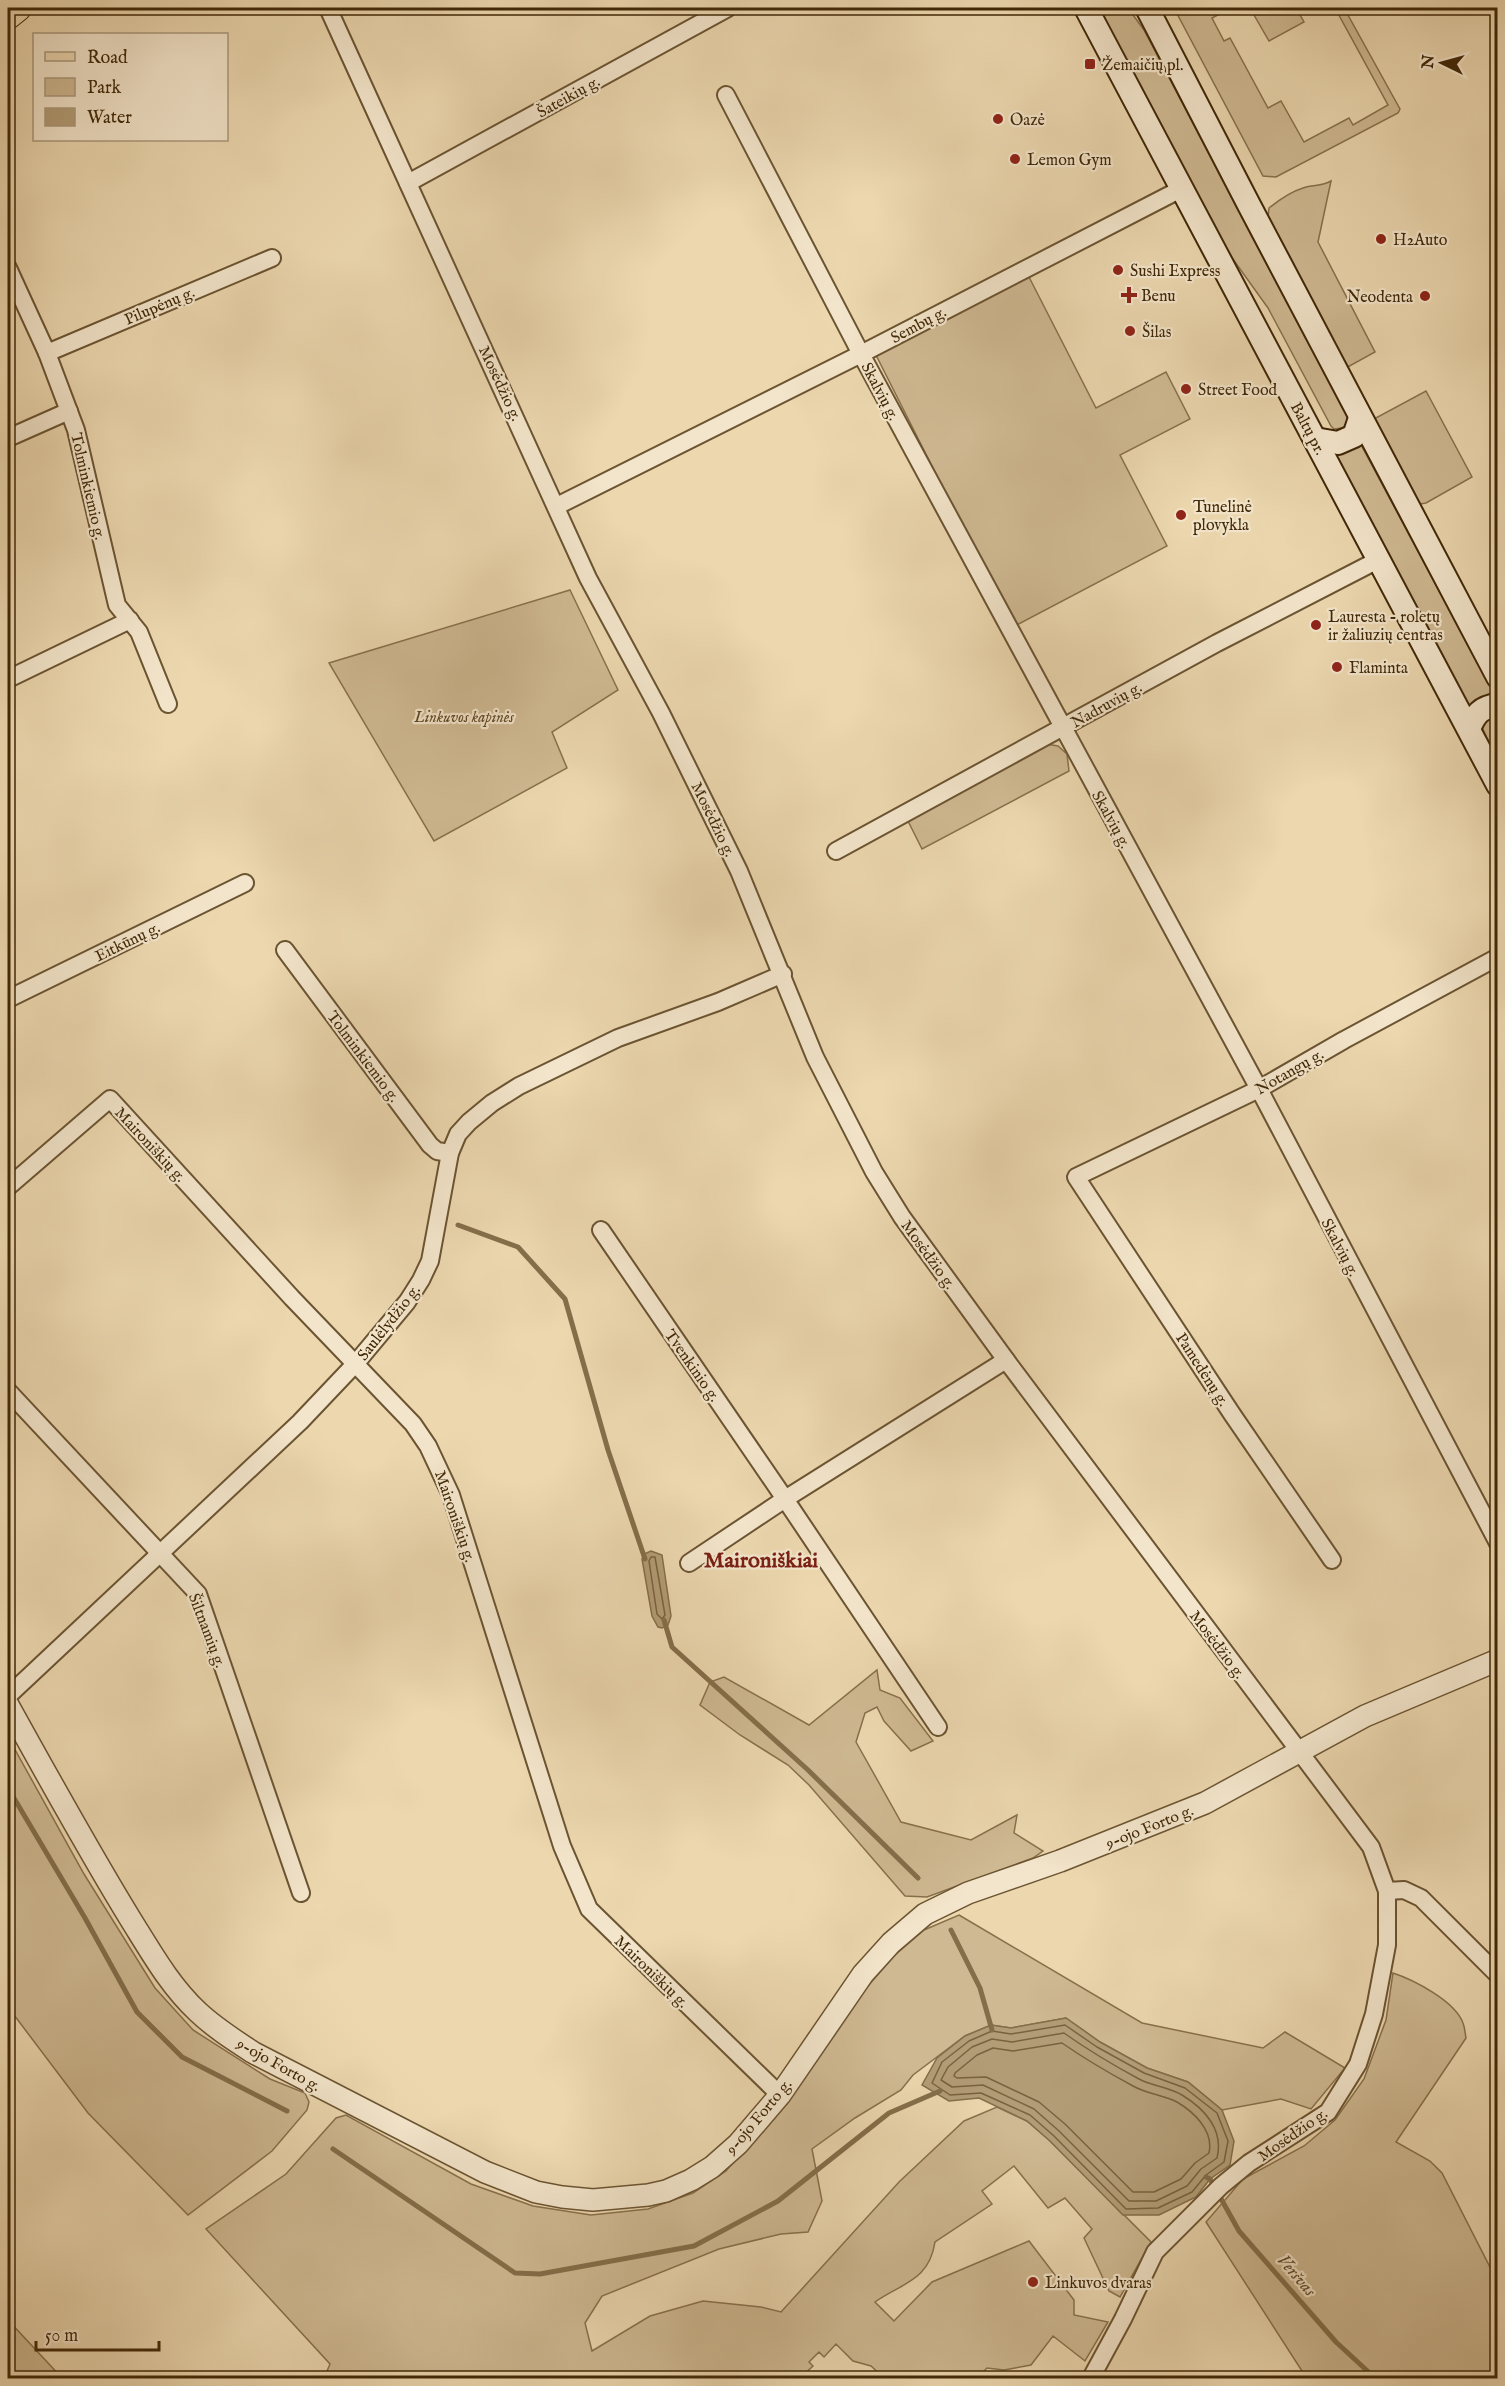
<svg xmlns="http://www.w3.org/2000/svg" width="1505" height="2386" viewBox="0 0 1505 2386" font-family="'IM FELL English',serif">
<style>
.green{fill:#cfb992;stroke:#88704c;stroke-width:1.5}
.water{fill:#b29c76;stroke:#846e4a;stroke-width:1.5}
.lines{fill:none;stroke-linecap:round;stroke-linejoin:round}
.shore{stroke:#79623e;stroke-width:1.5}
.stream{stroke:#846e4a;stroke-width:5}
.minor-casing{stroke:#6b5431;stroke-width:20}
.tertiary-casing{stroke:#6b5431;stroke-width:24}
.secondary-casing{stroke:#402807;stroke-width:26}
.primary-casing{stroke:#402807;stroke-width:28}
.minor{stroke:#f3e5cb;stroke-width:16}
.tertiary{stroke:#f3e5cb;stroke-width:21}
.secondary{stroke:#f3e5cb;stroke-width:22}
.primary{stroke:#ecd7af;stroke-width:26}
.poi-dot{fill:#8f2418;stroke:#f3e5cb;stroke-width:2}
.labels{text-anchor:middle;stroke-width:4.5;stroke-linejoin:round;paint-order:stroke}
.poi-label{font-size:16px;fill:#402807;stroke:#f3e5cb;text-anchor:start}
.street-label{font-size:16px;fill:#402807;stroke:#f3e5cb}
.park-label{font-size:16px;font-style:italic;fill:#5d4523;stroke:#f3e5cb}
.water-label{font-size:18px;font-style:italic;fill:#624b28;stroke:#f3e5cb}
.district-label{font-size:22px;font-weight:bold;fill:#7a1f14;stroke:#f3e5cb}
</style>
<rect width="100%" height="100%" fill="#ecd7af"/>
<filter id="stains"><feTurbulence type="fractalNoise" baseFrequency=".00333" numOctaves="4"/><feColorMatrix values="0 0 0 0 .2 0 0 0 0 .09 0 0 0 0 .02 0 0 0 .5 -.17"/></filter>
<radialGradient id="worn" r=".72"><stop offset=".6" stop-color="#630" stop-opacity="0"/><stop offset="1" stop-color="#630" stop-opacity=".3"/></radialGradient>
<!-- green -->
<g class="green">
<polygon points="1097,8 1128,8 1144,30 1347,416 1348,421 1343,428 1334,429 1331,426 1268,308 1225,248"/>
<polygon points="1174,8 1231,8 1212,18 1224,41 1230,38 1268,108 1281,101 1304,142 1349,118 1353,125 1388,105 1335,8 1344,8 1400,109 1398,113 1276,177 1263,176"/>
<polygon points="1250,8 1296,8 1304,22 1269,41"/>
<path d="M1331,181L1318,242L1375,352L1346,368L1268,218L1269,208C1279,200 1290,192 1303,188C1313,184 1321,187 1331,181Z"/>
<polygon points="1029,277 1096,408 1166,372 1190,419 1120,455 1167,546 1013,627 876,355"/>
<polygon points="1426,391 1472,477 1426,503 1420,504 1414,501 1372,420"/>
<polygon points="1359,441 1496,697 1481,699 1469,706 1332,450"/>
<polygon points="570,590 618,690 552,732 567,768 434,841 329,663"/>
<polygon points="1494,716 1497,720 1497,760 1481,725 1482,720"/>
<polygon points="1046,744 1058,746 1067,754 1069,771 922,849 908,821"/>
<polygon points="877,1670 880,1690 900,1698 933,1741 911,1751 884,1721 877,1707 865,1713 856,1742 901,1822 971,1840 1017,1815 1014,1833 1043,1851 1033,1858 927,1897 905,1896 809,1785 788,1765 740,1735 700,1705 710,1682 724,1677 809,1725"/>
<polygon points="8,1737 84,1874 155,1988 193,2030 270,2079 305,2093 309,2102 307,2110 272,2151 188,2215 88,2113 8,2007"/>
<path d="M959,1915L1142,2023L1263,2048L1285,2032L1345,2068L1311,2109L1281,2099L1222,2110L1188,2082L1147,2068L1100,2042L1066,2018L1011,2028L991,2025L965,2036L913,2075L901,2090L855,2118L812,2149L822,2201L808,2232L781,2234L719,2249L602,2296L585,2323L592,2351L650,2316L703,2301L761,2307L781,2312L899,2182L964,2121L997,2107L1027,2121L1050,2141L1151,2242L1120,2297L1109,2291L1084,2238L1092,2229L1065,2198L1048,2208L1014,2166L982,2191L992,2204L935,2242C929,2281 902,2283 875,2302L894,2321L932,2282L1029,2241L1074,2300V2315L1108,2322L1085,2361L1053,2336L1031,2365L1004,2370L987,2368L977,2378H884L871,2366L853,2361L836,2344L824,2357L819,2352L809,2362L813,2366L800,2378H324L330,2364L206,2229L286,2174L336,2118L346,2115L471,2184L533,2206L591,2215L648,2209L693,2193L726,2171L766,2125L860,1995L895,1955L924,1930Z"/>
<path d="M1393,1973C1414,1980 1455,2001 1463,2023C1465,2028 1465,2033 1466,2038L1396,2142L1430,2161L1442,2173L1497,2281V2378H1310L1302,2371L1206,2222L1243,2179L1304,2146L1335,2120L1364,2079L1386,2020Z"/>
<polygon points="8,2320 62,2378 8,2378"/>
</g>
<!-- water -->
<g class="water">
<polygon points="651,1551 662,1555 671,1616 668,1625 662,1628 658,1627 652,1616 642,1559 644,1554"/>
<polygon points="1066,2018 1100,2042 1147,2068 1188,2082 1222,2110 1234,2141 1230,2165 1210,2179 1196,2197 1159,2215 1123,2215 1050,2141 1027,2121 979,2098 949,2101 922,2085 937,2058 965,2036 991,2025 1011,2028"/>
</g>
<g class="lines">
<!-- shore -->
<g class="shore">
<polygon points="655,1557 665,1615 662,1619 657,1614 649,1561 651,1557"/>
<polygon points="1065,2025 1097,2047 1144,2073 1185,2088 1217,2113 1228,2141 1224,2162 1206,2175 1192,2192 1158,2208 1126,2209 1054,2136 1030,2115 981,2093 950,2095 932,2083 942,2062 969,2041 992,2031 1011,2034"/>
<path d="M1064,2033C1088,2050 1113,2065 1139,2079C1152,2086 1169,2087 1182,2095C1205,2109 1224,2130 1217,2158L1201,2169L1187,2186L1156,2201H1129L1059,2131L1034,2109L983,2085L952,2087L941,2080L948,2067L972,2047L992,2039L1012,2042Z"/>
<path d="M1062,2043C1085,2059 1109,2073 1133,2086C1147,2094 1163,2095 1177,2102C1194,2112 1214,2131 1209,2153L1195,2163L1181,2179L1154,2192H1133L1065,2124L1039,2102L986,2077L957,2078L954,2076L955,2073L977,2055L993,2048L1013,2051Z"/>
</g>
<!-- stream -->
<g class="stream">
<polyline points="458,1225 518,1247 565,1299 608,1450 645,1559"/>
<polyline points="664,1620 672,1647 808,1770 918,1878"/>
<polyline points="8,1788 85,1918 137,2012 182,2057 287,2111"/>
<polyline points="951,1930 980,1988 992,2030"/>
<polyline points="333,2149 515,2273 540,2274 694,2246 778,2201 889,2113 940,2091"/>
<polyline points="1206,2177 1210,2179 1239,2231 1336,2342 1375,2378"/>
</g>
<!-- minor casing -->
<g class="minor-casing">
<g id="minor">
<polyline points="328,8 588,578 661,713 739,871 815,1057 874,1172 902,1217 1006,1360 1371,1847 1387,1891 1387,1945 1374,2014 1358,2064 1328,2112 1249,2163 1221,2186 1155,2252 1123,2319 1091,2378"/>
<polyline points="726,95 861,354 1259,1089 1498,1543"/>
<polyline points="408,183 728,8"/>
<polyline points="8,268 47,353 76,430 117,605 139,632 168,704"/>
<polyline points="47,353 272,258"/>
<polyline points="8,438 69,411"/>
<polyline points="557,506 861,354 1181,189"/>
<polyline points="8,679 130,620"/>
<polyline points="836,851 1217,643 1378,560"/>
<polyline points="285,950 430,1145 437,1151 450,1153"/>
<polyline points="8,999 245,883"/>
<polyline points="8,1187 110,1099 292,1298 413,1424 428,1446 451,1495 562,1846 589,1909 780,2095"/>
<polyline points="601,1230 785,1499 938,1727"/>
<polyline points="8,1391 198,1594 301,1893"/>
<polyline points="1332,1560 1232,1414 1076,1177 1259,1089 1344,1040 1498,957"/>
<polyline points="689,1563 785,1499 1006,1360"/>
<polyline points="8,1696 300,1422 356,1363 407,1302 421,1280 430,1261 450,1153 458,1134 469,1122 492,1103 519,1086 618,1038 718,1002 783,974"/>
<polyline points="1387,1891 1404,1890 1421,1898 1498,1975"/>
</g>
</g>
<!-- tertiary casing -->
<g class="tertiary-casing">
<path id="tertiary" d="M8,1705C48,1777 88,1850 131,1920C151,1952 170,1986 198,2012C215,2028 234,2040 254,2053L485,2172L536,2192L562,2197L593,2200L648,2195L666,2191L691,2180L712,2167L738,2144L780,2095L863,1974L891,1943L925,1914L968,1893L1060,1861L1205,1803L1365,1716L1498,1660"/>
</g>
<!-- secondary casing -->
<g class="secondary-casing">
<g id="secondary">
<polyline points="1086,8 1498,785"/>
<polyline points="1147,8 1249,205 1498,677"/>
<polyline points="1315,439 1338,443 1354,436 1360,418"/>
<path d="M1469,729C1475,714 1481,707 1498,705"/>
</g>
</g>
<!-- primary casing -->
<g class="primary-casing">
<polyline id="primary" points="8,16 18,8"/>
</g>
<!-- minor -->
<use href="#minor" class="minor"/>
<!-- tertiary -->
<use href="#tertiary" class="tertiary"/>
<!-- secondary -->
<use href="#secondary" class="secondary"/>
<!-- primary -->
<use href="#primary" class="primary"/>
</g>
<!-- markers -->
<g class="poi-dot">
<rect x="1084" y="58" width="12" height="12" rx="3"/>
<circle cx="998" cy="119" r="6"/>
<circle cx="1015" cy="159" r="6"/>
<circle cx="1381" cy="239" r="6"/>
<circle cx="1118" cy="270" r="6"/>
<path d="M1126 286h6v6h6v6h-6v6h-6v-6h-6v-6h6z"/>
<circle cx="1425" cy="296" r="6"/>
<circle cx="1130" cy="331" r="6"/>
<circle cx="1186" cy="389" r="6"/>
<circle cx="1181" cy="515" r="6"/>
<circle cx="1316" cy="625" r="6"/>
<circle cx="1337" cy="667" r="6"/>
<circle cx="1033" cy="2282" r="6"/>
</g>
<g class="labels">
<!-- poi labels -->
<g class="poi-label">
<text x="1102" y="70">Žemaičių pl.</text>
<text x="1010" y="125">Oazė</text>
<text x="1027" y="165">Lemon Gym</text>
<text x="1393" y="245">H2Auto</text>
<text x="1130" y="276">Sushi Express</text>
<text x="1141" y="301">Benu</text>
<text x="1413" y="302" text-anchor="end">Neodenta</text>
<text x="1142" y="337">Šilas</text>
<text x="1198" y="395">Street Food</text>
<text x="1193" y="512">Tunelinė<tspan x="1193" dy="18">plovykla</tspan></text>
<text x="1328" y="622">Lauresta - roletų<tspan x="1328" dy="18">ir žaliuzių centras</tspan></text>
<text x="1349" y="673">Flaminta</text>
<text x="1045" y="2288">Linkuvos dvaras</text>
</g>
<!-- street labels -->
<g class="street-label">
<text transform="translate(568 96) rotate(-29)" y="6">Šateikių g.</text>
<text transform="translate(159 305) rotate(-23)" y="6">Pilupėnų g.</text>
<text transform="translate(918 324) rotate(-28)" y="6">Sembų g.</text>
<text transform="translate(501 383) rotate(65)" y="6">Mosėdžio g.</text>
<text transform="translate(881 391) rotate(62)" y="6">Skalvių g.</text>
<text transform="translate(1309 428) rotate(62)" y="6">Baltų pr.</text>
<text transform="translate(89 486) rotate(77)" y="6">Tolminkiemio g.</text>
<text transform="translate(1106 704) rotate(-29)" y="6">Nadruvių g.</text>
<text transform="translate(714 819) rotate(64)" y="6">Mosėdžio g.</text>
<text transform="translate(1112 819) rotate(61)" y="6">Skalvių g.</text>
<text transform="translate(127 941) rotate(-26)" y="6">Eitkūnų g.</text>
<text transform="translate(364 1056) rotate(53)" y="6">Tolminkiemio g.</text>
<text transform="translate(1289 1071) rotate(-30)" y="6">Notangų g.</text>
<text transform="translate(151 1144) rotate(47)" y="6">Maironiškių g.</text>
<text transform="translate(1341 1247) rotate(62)" y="6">Skalvių g.</text>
<text transform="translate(929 1254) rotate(54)" y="6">Mosėdžio g.</text>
<text transform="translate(388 1322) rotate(-52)" y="6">Saulėlydžio g.</text>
<text transform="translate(693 1365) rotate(55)" y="6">Tvenkinio g.</text>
<text transform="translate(1203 1369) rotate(57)" y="6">Pamedėnų g.</text>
<text transform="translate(456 1516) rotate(71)" y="6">Maironiškių g.</text>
<text transform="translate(208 1630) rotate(69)" y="6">Šiltnamių g.</text>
<text transform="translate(1218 1644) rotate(53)" y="6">Mosėdžio g.</text>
<text transform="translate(1149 1826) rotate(-22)" y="6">9-ojo Forto g.</text>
<text transform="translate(652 1971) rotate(44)" y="6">Maironiškių g.</text>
<text transform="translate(279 2064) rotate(29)" y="6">9-ojo Forto g.</text>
<text transform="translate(758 2116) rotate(-50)" y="6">9-ojo Forto g.</text>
<text transform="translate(1292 2134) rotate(-35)" y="6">Mosėdžio g.</text>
</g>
<!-- park labels -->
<g class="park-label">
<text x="464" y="722">Linkuvos kapinės</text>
</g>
<!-- water labels -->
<g class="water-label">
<text transform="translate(1297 2275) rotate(49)" y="6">Veršvas</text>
</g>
<!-- district labels -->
<g class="district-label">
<text x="761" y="1567">Maironiškiai</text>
</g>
</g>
<!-- margin -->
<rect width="1505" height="2386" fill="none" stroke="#ecd7af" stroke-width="30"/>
<rect x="9" y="9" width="1487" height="2368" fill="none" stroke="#402807" stroke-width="3"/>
<rect x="15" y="15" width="1475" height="2356" fill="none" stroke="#402807" stroke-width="1.5"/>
<!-- legend -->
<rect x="33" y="33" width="195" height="108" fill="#f3e5cb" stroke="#ab997d" stroke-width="1.5"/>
<rect x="45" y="52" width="30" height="9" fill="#ecd7af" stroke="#ab997d" stroke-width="1.5"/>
<text x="87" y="63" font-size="18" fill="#402807">Road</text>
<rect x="45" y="78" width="30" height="18" fill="#cfb992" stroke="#ab997d" stroke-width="1.5"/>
<text x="87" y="93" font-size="18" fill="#402807">Park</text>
<rect x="45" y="108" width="30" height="18" fill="#b29c76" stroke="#ab997d" stroke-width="1.5"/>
<text x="87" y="123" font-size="18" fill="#402807">Water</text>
<!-- north arrow -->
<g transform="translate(1442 63) rotate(275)" stroke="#f3e5cb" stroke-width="4.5" paint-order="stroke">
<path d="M0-4.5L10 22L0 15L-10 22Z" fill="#402807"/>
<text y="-9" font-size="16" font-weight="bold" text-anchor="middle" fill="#402807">N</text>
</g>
<!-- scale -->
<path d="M36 2341v9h123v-9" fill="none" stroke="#402807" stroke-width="3"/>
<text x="45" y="2341" font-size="18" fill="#402807" stroke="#f3e5cb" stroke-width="4.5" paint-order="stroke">50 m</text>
<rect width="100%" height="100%" filter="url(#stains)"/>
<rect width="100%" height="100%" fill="url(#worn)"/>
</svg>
